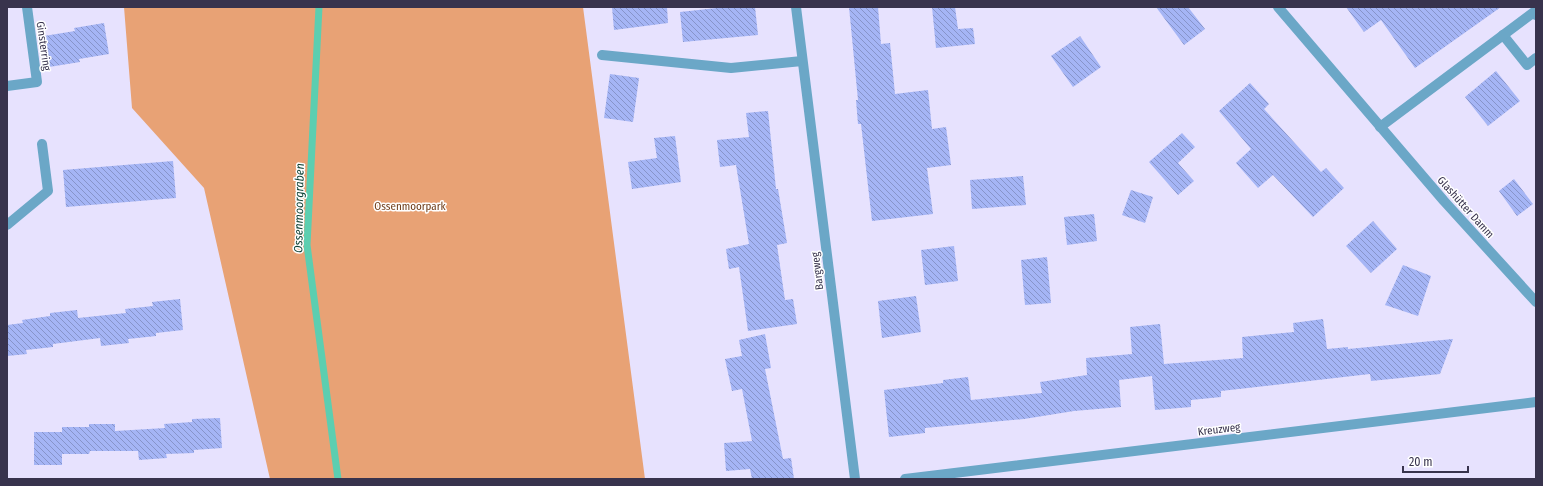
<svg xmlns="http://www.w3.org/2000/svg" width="1543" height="486" viewBox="0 0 1543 486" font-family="'Fira Sans Condensed',sans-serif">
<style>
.green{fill:#e8a275}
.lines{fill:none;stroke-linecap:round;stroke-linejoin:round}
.stream{stroke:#5cceb0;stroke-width:7}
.building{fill:url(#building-back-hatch)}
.service{stroke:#6ba7c7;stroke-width:10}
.pedestrian{stroke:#6ba7c7;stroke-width:10}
.minor{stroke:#6ba7c7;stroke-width:10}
.labels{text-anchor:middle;stroke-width:3;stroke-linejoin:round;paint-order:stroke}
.street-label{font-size:11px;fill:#38334d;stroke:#fff}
.park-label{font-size:11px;fill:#6e3c18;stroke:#fff}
.water-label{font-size:12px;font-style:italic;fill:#104336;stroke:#fff}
</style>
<defs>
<pattern id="building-back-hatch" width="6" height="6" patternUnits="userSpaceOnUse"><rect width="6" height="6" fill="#a5b5f5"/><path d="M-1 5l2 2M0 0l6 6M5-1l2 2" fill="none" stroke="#8794c9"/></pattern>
</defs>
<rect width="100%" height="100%" fill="#e7e2fe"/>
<!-- green -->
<polygon class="green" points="124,7 583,7 645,479 270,479 204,188 132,108"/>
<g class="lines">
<!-- stream -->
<polyline class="stream" points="319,7 307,245 338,479"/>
</g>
<!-- building -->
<g class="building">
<polygon points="612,7 667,7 668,23 614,30"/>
<polygon points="726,7 755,7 758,35 683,42 680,12"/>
<polygon points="849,7 878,7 881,44 890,43 895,94 928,90 932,129 946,127 951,165 927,168 933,214 872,221 861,124 858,124 856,100 858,100"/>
<polygon points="932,7 955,7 958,29 973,28 975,44 936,48"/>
<polygon points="1156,7 1188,7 1205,29 1184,45"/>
<polygon points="1346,7 1501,7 1415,68 1381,20 1364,32"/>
<polygon points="104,23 109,54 79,59 80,62 49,67 44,36 75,31 74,28"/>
<polygon points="1080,36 1101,67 1073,87 1051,56"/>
<polygon points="1496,71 1520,101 1488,126 1465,97"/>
<polygon points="610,74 639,78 633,122 604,118"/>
<polygon points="1250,83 1269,104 1264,109 1321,172 1326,168 1344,188 1313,217 1273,175 1258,188 1236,163 1251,149 1219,111"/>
<polygon points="768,111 776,189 778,189 787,243 777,245 785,300 793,299 797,324 748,331 739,267 729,269 726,249 749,244 736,165 720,167 717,140 749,137 746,113"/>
<polygon points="1182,133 1195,147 1178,163 1194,181 1178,195 1149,162"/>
<polygon points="675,136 681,182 632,189 628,162 657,158 654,138"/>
<polygon points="173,161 176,198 66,207 63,170"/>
<polygon points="1023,176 1026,205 972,209 970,180"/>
<polygon points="1514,179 1533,204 1517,216 1499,191"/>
<polygon points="1131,190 1153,197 1145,223 1122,215"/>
<polygon points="1094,214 1097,241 1067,245 1064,217"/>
<polygon points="1373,221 1397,249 1371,273 1346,246"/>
<polygon points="954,246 958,281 925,285 921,250"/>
<polygon points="1047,257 1051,303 1025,305 1021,260"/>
<polygon points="1403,265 1431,276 1418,316 1385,305"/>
<polygon points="916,296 921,332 882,338 878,301"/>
<polygon points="180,299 183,330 156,333 156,336 128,339 129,343 101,346 100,338 53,344 53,347 26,350 27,354 7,356 7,325 23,323 22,320 50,316 50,313 77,310 78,318 126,313 125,309 153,306 152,302"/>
<polygon points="1323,319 1327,349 1348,347 1348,349 1453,339 1440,374 1371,381 1370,374 1221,391 1221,397 1191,400 1191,407 1155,410 1152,376 1119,380 1121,407 1074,411 1024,419 925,428 925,433 889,437 884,390 943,383 943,380 968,377 971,400 1042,393 1040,382 1087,375 1086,358 1132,354 1130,327 1160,324 1164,364 1243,358 1242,337 1294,332 1293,323"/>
<polygon points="765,334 771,368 765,369 783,459 791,458 794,479 752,479 750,469 726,471 724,443 752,441 742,389 732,391 725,359 742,356 739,340"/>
<polygon points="220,418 222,448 194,450 194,453 166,454 167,458 139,460 138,451 90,451 89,454 62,454 62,465 34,465 34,432 62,432 62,427 89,427 89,424 115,424 115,431 165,428 164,424 192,422 192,419"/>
</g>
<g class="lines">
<!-- service -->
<g class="service">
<polyline points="1503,35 1527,65 1536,58"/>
<polyline points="602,55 731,68 802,61"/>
<polyline points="7,86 37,82 27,7"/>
<polyline points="1380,127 1534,12 1536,15"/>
</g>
<!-- pedestrian -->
<polyline class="pedestrian" points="7,225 48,191 42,144"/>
<!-- minor -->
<g class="minor">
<polyline points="796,7 855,479"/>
<polyline points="1278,7 1444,201 1536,302"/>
<polyline points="905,479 1536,402"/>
</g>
</g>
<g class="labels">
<!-- street labels -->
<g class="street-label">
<text transform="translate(44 46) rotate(82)" y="4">Ginsterring</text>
<text transform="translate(1466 207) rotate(48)" y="4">Glashütter Damm</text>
<text transform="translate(817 271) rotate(-97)" y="4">Bargweg</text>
<text transform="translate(1219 429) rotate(-7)" y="4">Kreuzweg</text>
</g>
<!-- park labels -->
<g class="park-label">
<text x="410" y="210">Ossenmoorpark</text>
</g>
<!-- water labels -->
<g class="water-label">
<text transform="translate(299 208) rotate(-89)" y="4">Ossenmoorgraben</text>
</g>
</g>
<!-- border -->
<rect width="1543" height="486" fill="none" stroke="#38334d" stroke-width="16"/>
<!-- scale -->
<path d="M1403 466v6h65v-6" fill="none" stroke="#38334d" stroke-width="2"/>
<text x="1409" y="466" font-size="12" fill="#38334d" stroke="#ffffff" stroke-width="3" paint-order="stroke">20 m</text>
</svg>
